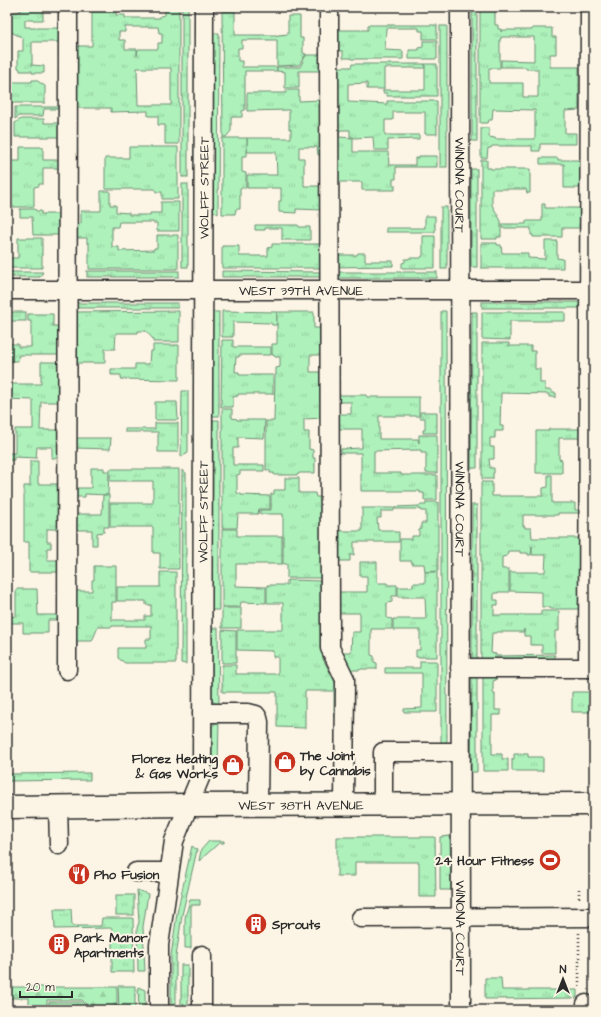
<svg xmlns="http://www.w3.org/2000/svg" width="601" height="1017" viewBox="0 0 601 1017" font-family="'Architects Daughter',sans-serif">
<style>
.grass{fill:url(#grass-tufts);stroke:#6c8e73;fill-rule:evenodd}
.forest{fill:url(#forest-firs);stroke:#6c8e73}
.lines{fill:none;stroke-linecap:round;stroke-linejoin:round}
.minor-casing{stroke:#2b2b2b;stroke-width:21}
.major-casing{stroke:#2b2b2b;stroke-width:25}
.path{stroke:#2b2b2b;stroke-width:2.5;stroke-dasharray:1 3;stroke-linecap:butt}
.minor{stroke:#fcf5e5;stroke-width:18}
.major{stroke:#fcf5e5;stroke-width:22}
.labels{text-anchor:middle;stroke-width:4;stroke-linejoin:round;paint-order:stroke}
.street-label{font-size:13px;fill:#2b2b2b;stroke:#fcf5e5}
.poi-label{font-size:13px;font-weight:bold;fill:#2b2b2b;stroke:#fcf5e5;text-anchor:start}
</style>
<defs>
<pattern id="grass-tufts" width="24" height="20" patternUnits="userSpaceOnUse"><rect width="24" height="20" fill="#aef1bb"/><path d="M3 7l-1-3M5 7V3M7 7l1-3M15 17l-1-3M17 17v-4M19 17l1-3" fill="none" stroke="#96cfa1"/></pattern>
<pattern id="forest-firs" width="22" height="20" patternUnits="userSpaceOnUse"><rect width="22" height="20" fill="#aef1bb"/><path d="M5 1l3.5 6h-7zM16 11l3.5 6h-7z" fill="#96cfa1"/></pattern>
</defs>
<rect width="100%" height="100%" fill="#fcf5e5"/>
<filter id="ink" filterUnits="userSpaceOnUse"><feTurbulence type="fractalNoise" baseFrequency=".025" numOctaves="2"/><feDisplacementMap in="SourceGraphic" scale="8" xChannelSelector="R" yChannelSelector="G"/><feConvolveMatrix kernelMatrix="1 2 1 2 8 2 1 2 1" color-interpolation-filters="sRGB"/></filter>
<g filter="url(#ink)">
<!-- grass -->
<g class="grass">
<polygon points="22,7 36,7 36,9 43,9 43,20 25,20 25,27 30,27 30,28 64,28 64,42 32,42 32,65 44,66 44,73 32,73 32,71 20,71 20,69 18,68 18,51 23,51 23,38 11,32 11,13 21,11 21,9 22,9"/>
<path d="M165,7H179V144H165V125H158V116H148V111L111,112V108H77V46H92V12H116V15H125V18H160V16L165,15ZM125,27H158L159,33H162V43H158V49H138L137,56V49H125V40H119V32H125ZM137,68H171V105H138Z"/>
<rect x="182" y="7" width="6" height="170"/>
<rect x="472" y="7" width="5" height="134"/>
<path d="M480,7H506L498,8V11H495V25H498V29H501V32L502,30H532V28H552V37H556V54H550V67H579V110L565,111V133H576V144H540V151H532V146H492L491,148H488L487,158H481V128H489V137L495,138V139H535V110L493,109L492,120H489L488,123H480ZM501,37H534V61L501,60V67H526V69H538V97H523V83H489V68H500V39H501Z"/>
<polygon points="222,11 235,11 235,35 277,35 277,37 278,35 288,34 288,16 300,16 300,38 303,38 303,53 306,54 299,65 277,66 277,40 242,40 242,48 238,48 238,61 242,61 242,67 277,67 277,71 245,71 245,110 242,111 242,117 231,117 231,131 226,137 223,137"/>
<polygon points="368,25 437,25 437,39 423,39 423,31 419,31 419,28 386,28 385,50 403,51 403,59 351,59 351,58 343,58 343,51 336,51 336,30 368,30"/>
<rect x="440" y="26" width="7" height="141"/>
<polygon points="213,33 219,33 218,214 212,210"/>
<polygon points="423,41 437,41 437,59 409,59 409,50 419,50 419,48 423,47"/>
<polygon points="318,54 321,54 321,71 299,71 299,88 285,88 285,72 277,71 277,67 300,67 306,55 318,55"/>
<polygon points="352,64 425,64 425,68 384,68 384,89 367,89 367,83 348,84 348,102 387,104 387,101 437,101 437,134 425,134 425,112 393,112 393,120 385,120 385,135 419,135 419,139 388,140 388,150 374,150 373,137 354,138 353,137 350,137 350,130 340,130 339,137 353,138 353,152 388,152 389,165 415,165 415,158 419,158 419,156 437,156 437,167 396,167 396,179 393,179 393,185 395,185 395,190 362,190 362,182 337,182 335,67 351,67"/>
<polygon points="425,64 437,64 437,96 387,96 387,93 383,93 383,90 425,90"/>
<polygon points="32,80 36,80 45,86 45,103 7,103 7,91 12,91 12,82 32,82"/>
<polygon points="286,90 299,90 299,101 321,100 321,155 318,155 317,147 299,147 299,158 304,158 304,186 322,186 322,210 296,209 296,213 279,212 279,201 281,201 281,188 247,188 247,175 277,175 276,152 247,152 247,138 291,138 291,129 289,129 289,110 247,111 247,93 286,93"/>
<polygon points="15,107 59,107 59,109 44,109 43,116 19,116 15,119"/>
<polygon points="21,119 44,119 44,123 62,123 62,137 15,137 15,123"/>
<polygon points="222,138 247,138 247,156 242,156 242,172 246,173 246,188 240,188 240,209 236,209 235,214 222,214"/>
<polygon points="20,147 43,147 43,160 60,160 64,168 43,168 43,184 39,184 39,186 34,187 34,207 8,207 8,204 7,204 7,191 8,191 7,161 20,161"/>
<polygon points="129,147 178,147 178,199 162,199 162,192 156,192 155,189 105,189 105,158 129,158"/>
<polygon points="540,158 558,158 558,160 580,160 580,188 564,188 564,164 540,164"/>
<polygon points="481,160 487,160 487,168 491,168 491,169 530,169 530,193 527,193 526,189 492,189 492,205 501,221 501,237 497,237 497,239 481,239"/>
<rect x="471" y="169" width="6" height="98"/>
<rect x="182" y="184" width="6" height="83"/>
<polygon points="101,191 110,191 110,205 116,205 116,212 129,213 129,215 150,215 150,213 161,213 161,202 179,202 179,231 157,231 157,223 153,223 153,222 119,222 118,227 112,227 112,247 119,247 119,251 154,250 154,248 157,248 157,235 178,235 178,269 89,269 89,243 87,243 87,238 77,238 77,223 81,223 81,211 101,211"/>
<polygon points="542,204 545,204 545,208 581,208 581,228 562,228 562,237 533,237 533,235 531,235 531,228 502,228 502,224 526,224 526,221 542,221"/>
<rect x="441" y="207" width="6" height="62"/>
<polygon points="20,209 35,209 36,211 41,211 41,214 59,214 64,235 33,235 32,217 20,217"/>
<polygon points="425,216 435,216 435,232 386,232 386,228 425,228"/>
<polygon points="255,225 298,225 299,227 310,227 310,240 282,240 282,228 265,228 265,230 255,230"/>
<polygon points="423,236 435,236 435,268 402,268 402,263 405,262 405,259 409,259 409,258 421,258 422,256 423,255"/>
<polygon points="18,238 42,238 42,268 7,268 7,258 18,258"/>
<polygon points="545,241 557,241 557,258 563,259 563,268 481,268 481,243 497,243 497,245 501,245 502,253 528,253 528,258 545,259"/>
<polygon points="272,244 323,244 323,268 222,268 222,246 239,246 239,256 268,256 268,248 272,247"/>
<polygon points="358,253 365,253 365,261 393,261 393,266 336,267 336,255 357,255"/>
<rect x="87" y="271" width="92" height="6"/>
<polygon points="222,271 321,272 321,277 222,277"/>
<polygon points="7,272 43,272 40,277 7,277"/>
<rect x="337" y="272" width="100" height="6"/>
<rect x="482" y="302" width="100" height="6"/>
<rect x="77" y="303" width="101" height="5"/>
<polygon points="179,311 179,342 153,342 153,339 146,331 138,331 138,333 116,333 115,349 105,349 105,363 77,363 77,312"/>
<polygon points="222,311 277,312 277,325 272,325 271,323 233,322 233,337 222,337"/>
<polygon points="441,311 446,311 447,741 441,746"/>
<rect x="7" y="312" width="19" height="9"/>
<rect x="212" y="312" width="7" height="104"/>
<polygon points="277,312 314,312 314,328 323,328 323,355 310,355 310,372 324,372 324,418 304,419 304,432 309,432 309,449 313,450 313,458 315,458 315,473 299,473 298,475 274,475 274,473 270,473 270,470 266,470 266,421 274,421 275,375 276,375 276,368 280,367 280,357 275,357 274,355 272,355 272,344 277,344"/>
<polygon points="472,312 477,312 477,468 471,468"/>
<polygon points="482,312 565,312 565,321 510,321 510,340 482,339"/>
<polygon points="28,314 53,314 53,326 62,326 62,355 19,355 18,361 7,361 7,344 18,344 18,347 31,347 31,321 28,321"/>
<polygon points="222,340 233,340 233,347 271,347 271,355 239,355 239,357 236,357 235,372 239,372 239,375 273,375 273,394 238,394 238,396 233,397 233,407 221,407"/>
<polygon points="482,343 509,343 509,346 531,346 531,351 535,351 535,369 540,369 540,383 545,383 545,390 552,390 552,393 556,393 556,397 549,397 549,394 501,393 500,426 503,426 503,431 495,431 495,438 490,438 490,447 494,447 494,459 489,459 490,468 494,468 494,473 493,473 493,479 482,479"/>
<polygon points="153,345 179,345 179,380 121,379 121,375 111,375 111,369 135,369 135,364 149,364 150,351 153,351"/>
<polygon points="41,362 62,362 62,402 41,402 40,430 62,430 62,458 52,458 52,447 37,447 36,458 14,457 14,460 7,460 8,453 15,453 15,429 33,429 33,400 7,399 7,384 41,384"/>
<polygon points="182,391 188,391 188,453 181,457"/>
<polygon points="337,395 366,395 367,397 419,397 419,416 379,416 379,439 418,439 419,443 419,435 437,435 437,473 426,473 426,453 421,453 421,450 419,450 374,451 374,473 401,473 401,475 437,475 437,500 424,500 424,493 420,493 420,491 361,491 361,453 341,453 341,449 362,448 362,429 337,429 337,414 351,414 351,402 338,402"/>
<polygon points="155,402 177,402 178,420 155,420"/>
<polygon points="222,409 232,409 232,418 237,419 237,420 265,420 264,438 238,437 238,448 233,448 233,465 264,465 264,471 240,471 240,474 237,475 237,493 241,494 241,495 270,496 270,509 259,509 258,514 238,514 237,528 222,528"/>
<polygon points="420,412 437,412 437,433 423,433 423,430 425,430 425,418 420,418"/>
<polygon points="213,420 219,420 219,610 212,610"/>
<polygon points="155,423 178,423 178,452 158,452 158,432 125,432 125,429 155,429"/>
<polygon points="549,429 582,429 581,438 559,438 559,459 562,460 562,473 536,473 536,431 548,431"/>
<polygon points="75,438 111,438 110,449 75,448"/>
<polygon points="30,461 38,461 38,484 60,484 60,529 47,529 47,542 51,542 51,548 47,548 47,560 62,560 62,572 29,572 29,542 24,542 24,486 30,486"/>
<polygon points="91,468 104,468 104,471 109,471 108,495 85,494 85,497 72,497 72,488 91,488"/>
<polygon points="110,469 179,469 179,569 160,569 160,553 153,553 153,527 110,527 110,503 153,503 153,481 110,481"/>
<polygon points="182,470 186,473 186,664 181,663"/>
<polygon points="548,475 552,475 552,503 575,503 575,510 581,510 581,513 558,513 558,515 523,515 523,526 525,526 525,528 531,528 532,538 582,538 582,609 550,609 550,607 542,607 542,592 510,591 510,572 545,572 546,555 532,555 532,546 531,555 528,555 528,553 520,553 520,551 508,551 507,556 502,557 502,569 509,569 509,592 498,592 498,593 494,593 494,600 498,600 498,605 494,605 494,615 541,615 541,611 559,611 559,631 555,631 555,653 542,653 542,645 530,645 530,636 524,636 524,629 524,632 496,632 496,633 492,633 491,653 496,654 496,656 555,655 555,662 481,662 481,482 492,482 492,496 543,496 543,488 548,487"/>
<polygon points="285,478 299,478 299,493 315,493 316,497 325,497 325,578 287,578 287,564 283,564 283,514 260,514 260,510 271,510 271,494 274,494 274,490 285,490"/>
<polygon points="103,495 109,495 109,527 104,527 104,532 97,533 97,545 92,545 92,530 71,530 71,514 102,514"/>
<polygon points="426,502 438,502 438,571 425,572 424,564 412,564 412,561 400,561 400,539 412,539 412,536 419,536 419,530 421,529 421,523 426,523 426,511 421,511 421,509 395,509 395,507 420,506 421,505 426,505"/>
<rect x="472" y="505" width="5" height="158"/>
<polygon points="362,508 394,508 394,511 381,511 381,518 377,518 378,530 393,530 394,532 399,532 399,542 354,542 354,555 350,555 350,561 338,561 338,531 362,531"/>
<polygon points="222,529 237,529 237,536 282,536 282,564 236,564 236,586 266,587 266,603 241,602 240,607 222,607"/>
<polygon points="360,562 377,562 377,583 387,583 388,585 397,585 397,596 392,596 392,602 387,603 387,618 392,619 392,629 371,629 371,655 374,656 374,662 377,663 377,669 361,669 360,670 348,670 338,652 351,652 352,632 360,632 360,613 337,613 337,592 367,592 367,576 360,576"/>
<polygon points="94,566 116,566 116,602 112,602 112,620 145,620 145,616 151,616 151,605 146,605 146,601 117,601 117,587 160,587 160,572 176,572 176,663 125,663 118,658 118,648 146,648 146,639 151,639 151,626 112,626 112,627 98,627 92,641 77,641 77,648 73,643 73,591 92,591 92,580 94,580"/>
<polygon points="425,572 437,572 437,657 416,657 416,650 420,650 420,630 393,630 393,619 426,619 425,597 398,597 398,587 413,587 413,583 425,583"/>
<polygon points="287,580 323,581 323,659 340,692 340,717 334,717 334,691 305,691 305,728 277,727 277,692 222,692 222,665 236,665 236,674 278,674 278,657 273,657 273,651 237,650 237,630 283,630 283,603 267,603 267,585 287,585"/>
<polygon points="16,589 37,589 38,615 61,615 61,620 48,620 48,633 23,633 23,623 7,623 7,617 16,616"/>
<rect x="222" y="608" width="19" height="20"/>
<polygon points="212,628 218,628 219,707 212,700"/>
<polygon points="222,630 236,631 236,663 222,663"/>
<polygon points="420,661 437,661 437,712 404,712 404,709 422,708 422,673 385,673 385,668 420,668"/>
<polygon points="472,671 477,671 477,772 471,772"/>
<polygon points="483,673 496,677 496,680 493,681 493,693 495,694 495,710 501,710 501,715 492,715 492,754 502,754 502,759 508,759 508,771 483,771"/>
<polygon points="572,692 591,692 591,710 590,712 572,712"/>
<polygon points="219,718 218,768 216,771 213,771 211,765 212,727"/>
<polygon points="514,754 528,754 528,757 543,757 543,771 512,771 512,759 514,759"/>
<polygon points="90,773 90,780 7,781 7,774"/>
<polygon points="450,836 451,890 440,890 440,837"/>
<polygon points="337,837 435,837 436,897 419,897 419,862 355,862 355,876 337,876"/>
<polygon points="209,841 224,841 224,843 219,843 199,861 201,850"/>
<polygon points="192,846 197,850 182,915 176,957 176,1010 171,1010 171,956 177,913"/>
<polygon points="137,890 148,894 143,927 145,971 138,971 137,928 139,922"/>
<rect x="116" y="895" width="18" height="20"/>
<polygon points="190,900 200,900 200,905 191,905 191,948 185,948 185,918"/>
<polygon points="54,909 71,909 72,926 101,926 102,918 133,918 134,972 112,972 112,928 55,929"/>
<rect x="181" y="965" width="7" height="45"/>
<polygon points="485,978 501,978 502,990 577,990 577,998 485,999"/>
<polygon points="118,986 135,986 135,1010 119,1010"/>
<polygon points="138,987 145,990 145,1010 139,1010"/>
<polygon points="49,1002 82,1002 90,1010 49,1010"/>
</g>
<!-- forest -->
<polygon class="forest" points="7,987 117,987 117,1010 92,1010 82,1000 47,1000 47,1010 29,1010 29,998 7,998"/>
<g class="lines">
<!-- minor casing -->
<g class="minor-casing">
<g id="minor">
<polyline points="329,7 330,648 345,679 344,805"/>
<path id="s1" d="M460,7L461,1010"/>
<path id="s2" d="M7,290H594"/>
<polyline points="460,668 594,668"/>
<polyline points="588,668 590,7"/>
<polyline points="67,670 68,7"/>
<polyline points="202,713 248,713 256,715 258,718 259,722 258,805"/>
<polyline points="383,805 383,752 460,752"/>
<polyline points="58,806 59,845"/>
<polyline points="136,872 169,872"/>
<polyline points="361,918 594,917"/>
<polyline points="586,1004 586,1010"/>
<path id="s3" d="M159,1010V945L174,841L202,773L204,7"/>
<polyline points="202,1010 202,955"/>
</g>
</g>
<!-- major casing -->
<g class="major-casing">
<g id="major">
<path id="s4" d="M7,807L189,805L594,804"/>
</g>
</g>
<!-- path -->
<g class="path">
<polyline points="579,889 579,900"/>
<polyline points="579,933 579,988"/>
</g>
<!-- minor -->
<use href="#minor" class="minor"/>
<!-- major -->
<use href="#major" class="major"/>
</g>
</g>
<!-- icons -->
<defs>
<g id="shop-disc" transform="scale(1.15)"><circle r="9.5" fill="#c8321e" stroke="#fcf5e5"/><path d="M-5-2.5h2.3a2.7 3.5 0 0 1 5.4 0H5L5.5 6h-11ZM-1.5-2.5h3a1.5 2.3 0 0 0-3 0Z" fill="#fff"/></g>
<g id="stadium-disc" transform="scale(1.15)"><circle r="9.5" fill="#c8321e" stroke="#fcf5e5"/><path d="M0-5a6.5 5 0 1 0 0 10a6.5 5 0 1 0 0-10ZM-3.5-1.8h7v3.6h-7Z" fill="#fff"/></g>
<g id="restaurant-disc" transform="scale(1.15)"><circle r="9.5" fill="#c8321e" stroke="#fcf5e5"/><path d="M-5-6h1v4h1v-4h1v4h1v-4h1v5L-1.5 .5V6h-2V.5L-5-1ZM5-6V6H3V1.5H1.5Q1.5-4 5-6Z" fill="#fff"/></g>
<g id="building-disc" transform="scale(1.15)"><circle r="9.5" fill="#c8321e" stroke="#fcf5e5"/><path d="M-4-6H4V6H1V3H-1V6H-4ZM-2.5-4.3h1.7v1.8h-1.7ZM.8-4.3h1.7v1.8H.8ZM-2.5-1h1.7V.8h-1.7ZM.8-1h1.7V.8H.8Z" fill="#fff"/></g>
</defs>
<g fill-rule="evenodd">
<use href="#shop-disc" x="285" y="762"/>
<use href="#shop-disc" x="233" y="765"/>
<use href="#stadium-disc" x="550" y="860"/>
<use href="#restaurant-disc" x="79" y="874"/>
<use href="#building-disc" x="256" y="924"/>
<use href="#building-disc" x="59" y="944"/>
</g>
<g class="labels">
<!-- street labels -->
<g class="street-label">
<text dy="5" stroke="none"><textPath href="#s1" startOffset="178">WINONA COURT</textPath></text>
<text dy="5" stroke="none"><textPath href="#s3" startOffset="829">WOLFF STREET</textPath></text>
<text dy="5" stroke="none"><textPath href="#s2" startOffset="294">WEST 39TH AVENUE</textPath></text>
<text dy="5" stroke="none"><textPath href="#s1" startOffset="502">WINONA COURT</textPath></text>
<text dy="5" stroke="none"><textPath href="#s3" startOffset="505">WOLFF STREET</textPath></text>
<text dy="5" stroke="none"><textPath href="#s4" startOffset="294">WEST 38TH AVENUE</textPath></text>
<text dy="5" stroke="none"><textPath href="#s1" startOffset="921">WINONA COURT</textPath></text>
</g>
<!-- poi labels -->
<g class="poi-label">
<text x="300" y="760">The Joint<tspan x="300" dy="15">by Cannabis</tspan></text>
<text x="218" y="763" text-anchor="end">Florez Heating<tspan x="218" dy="15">&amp; Gas Works</tspan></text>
<text x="534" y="865" text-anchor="end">24 Hour Fitness</text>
<text x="94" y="879">Pho Fusion</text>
<text x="272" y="929">Sprouts</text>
<text x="74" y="942">Park Manor<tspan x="74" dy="15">Apartments</tspan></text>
</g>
</g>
<!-- margin -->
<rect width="601" height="1017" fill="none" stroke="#fcf5e5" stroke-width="24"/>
<rect x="12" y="12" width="577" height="993" fill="none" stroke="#2b2b2b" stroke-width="1.5" filter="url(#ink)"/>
<!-- north arrow -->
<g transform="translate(563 979)" stroke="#fcf5e5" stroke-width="3" paint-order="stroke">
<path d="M0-3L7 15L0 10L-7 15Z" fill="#2b2b2b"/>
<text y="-6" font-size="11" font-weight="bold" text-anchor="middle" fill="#2b2b2b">N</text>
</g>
<!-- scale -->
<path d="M20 991v6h52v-6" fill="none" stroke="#2b2b2b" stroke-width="2"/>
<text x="26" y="991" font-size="12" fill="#2b2b2b" stroke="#fcf5e5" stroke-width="3" paint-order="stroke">20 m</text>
</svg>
